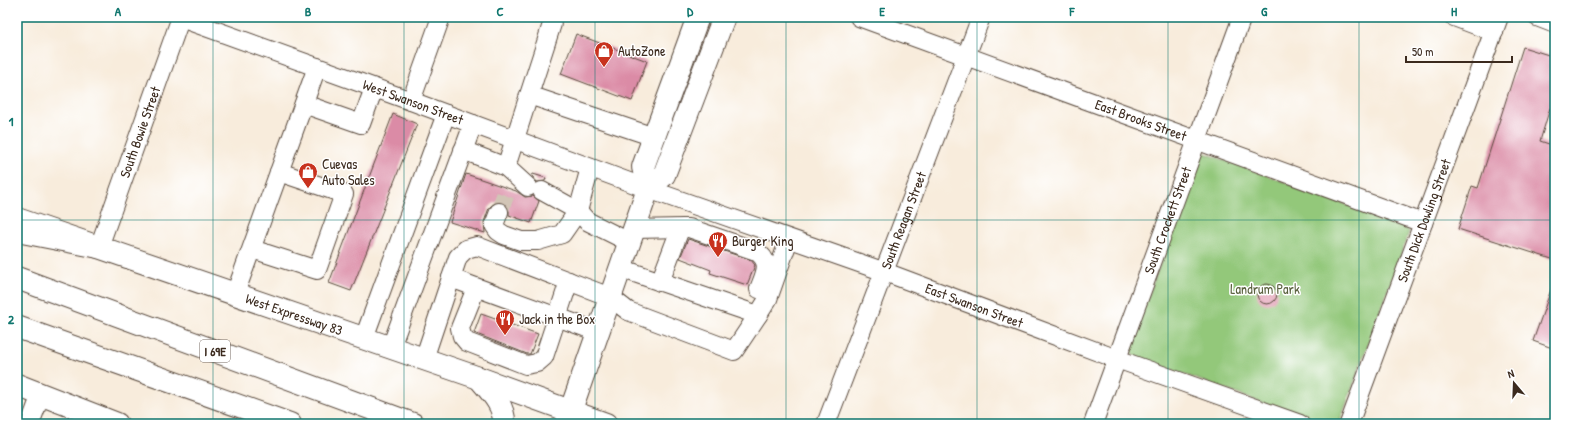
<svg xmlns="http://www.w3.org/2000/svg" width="1572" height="441" viewBox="0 0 1572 441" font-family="'Patrick Hand',sans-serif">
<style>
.green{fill:#93c87a;stroke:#67794c}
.building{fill:#db8ba6}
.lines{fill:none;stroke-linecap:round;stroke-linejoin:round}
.minor-tunnel{stroke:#d2c5b6;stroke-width:18;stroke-dasharray:18 9;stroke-linecap:butt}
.minor-casing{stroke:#57473a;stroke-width:20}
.major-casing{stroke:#57473a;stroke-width:24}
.highway-casing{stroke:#57473a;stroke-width:24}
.minor{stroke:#fff;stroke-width:18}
.major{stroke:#fff;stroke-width:22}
.highway{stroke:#fff;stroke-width:22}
.grid{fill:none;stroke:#0f766e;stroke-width:1;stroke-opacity:0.55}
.labels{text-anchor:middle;stroke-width:3;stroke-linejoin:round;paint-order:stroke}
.shield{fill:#fff;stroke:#766a62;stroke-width:1}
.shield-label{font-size:13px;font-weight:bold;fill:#3b2a1e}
.poi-label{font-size:14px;fill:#3b2a1e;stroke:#fff;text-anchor:start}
.street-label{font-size:14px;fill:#3b2a1e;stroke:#fff}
.park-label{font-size:14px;fill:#5a613e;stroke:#fff}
.neatline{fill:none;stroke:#0f766e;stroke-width:1.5}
.grid-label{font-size:13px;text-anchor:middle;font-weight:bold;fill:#0f766e}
</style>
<rect width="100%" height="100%" fill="#fff"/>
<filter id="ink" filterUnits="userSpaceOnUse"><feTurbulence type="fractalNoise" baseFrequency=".025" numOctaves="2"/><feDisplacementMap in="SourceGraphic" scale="8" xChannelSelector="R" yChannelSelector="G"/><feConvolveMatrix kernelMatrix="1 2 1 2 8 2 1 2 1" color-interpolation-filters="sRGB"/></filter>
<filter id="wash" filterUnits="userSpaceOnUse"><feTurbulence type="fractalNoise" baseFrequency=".012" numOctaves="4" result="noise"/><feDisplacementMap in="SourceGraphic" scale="16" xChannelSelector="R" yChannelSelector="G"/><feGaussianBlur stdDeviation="0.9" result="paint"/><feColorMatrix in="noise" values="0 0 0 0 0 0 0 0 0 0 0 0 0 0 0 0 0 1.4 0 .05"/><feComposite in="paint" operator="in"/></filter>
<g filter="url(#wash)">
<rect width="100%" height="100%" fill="#f8ecdc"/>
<!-- green -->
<polygon class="green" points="1201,153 1205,153 1400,224 1409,231 1408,235 1339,424 1319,424 1134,356 1128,351"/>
<g id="blocks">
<!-- building -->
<g class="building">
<polygon points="576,34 647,61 632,101 561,74"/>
<polygon points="1523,47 1555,57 1555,110 1550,108 1540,141 1555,146 1555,260 1458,229 1472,186 1478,188"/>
<polygon points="393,114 417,124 351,291 329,283"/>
<polygon points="466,174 516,191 525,197 533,196 539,201 531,223 509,215 509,211 507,206 503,202 498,202 493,204 489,208 484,222 485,233 450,222"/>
<polygon points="533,174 546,178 545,181 537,182 532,176"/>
<polygon points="688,239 751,260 755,265 747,285 710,273 711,270 680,258"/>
<circle cx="1267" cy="294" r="10"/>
<polygon points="1553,284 1555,284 1555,349 1533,341"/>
<polygon points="481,314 538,334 530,354 527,354 474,333"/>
</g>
</g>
</g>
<g filter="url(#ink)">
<use href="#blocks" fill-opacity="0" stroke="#57473a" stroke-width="1"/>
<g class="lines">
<!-- minor-tunnel -->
<polyline class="minor-tunnel" points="499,212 508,188"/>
<!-- minor casing -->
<g class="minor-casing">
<g id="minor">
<path id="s1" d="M178,17L411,101L648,189L885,272L1117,359L1300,424"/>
<path id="s2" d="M859,17L1423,223"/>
<polyline points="1454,17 1494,32"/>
<polyline points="1537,17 1555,24"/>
<polyline points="529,95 552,24"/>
<polyline points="411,101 441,17"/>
<polyline points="304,104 361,124 374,88"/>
<polyline points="463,150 506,167 528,187"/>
<polyline points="506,167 529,95 654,137"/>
<polyline points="542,191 578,211 587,221 629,242"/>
<polyline points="499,212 494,225 498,231 504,235 521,241 538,241 562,234 578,211 590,168"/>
<polyline points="634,229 684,228"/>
<path id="s3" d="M99,247L181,17"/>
<polyline points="252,249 317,270 344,194 279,172"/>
<polyline points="620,268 758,315 768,299 789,239"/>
<polyline points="451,278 598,332"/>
<path d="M660,282L679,232L684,228H689L756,251C772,262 765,273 759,289"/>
<polyline points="476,288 460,328 462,336 467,342 526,365 537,363 544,357 569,281"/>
<polyline points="235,294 317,67"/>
<polyline points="364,338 446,114"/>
<polyline points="391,347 473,124"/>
<polyline points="424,359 458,257 466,249 477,246 610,297 628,311 734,351 758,315"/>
<polyline points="30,424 41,394"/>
<path id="s4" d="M826,424L981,17"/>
<path id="s5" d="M1093,424L1242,17"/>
<path id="s6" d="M1349,424L1499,17"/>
</g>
</g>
<!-- major casing -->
<g class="major-casing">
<g id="major">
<polyline points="648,189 643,167 698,17"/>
<path id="s7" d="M17,219L479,378L606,424"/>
<path d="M479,378C490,391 505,405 504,424"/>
<polyline points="17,385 117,424"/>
<polyline points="566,424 648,189 664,175 724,17"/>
</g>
</g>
<!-- highway casing -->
<g class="highway-casing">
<g id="highway">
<polyline points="17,231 99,247"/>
<polyline points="17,278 413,424"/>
<polyline points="17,327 290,424"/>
</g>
</g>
<!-- minor -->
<use href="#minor" class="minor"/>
<!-- major -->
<use href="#major" class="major"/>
<!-- highway -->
<use href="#highway" class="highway"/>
</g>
</g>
<!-- grid -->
<path class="grid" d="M213,17V424M404,17V424M595,17V424M786,17V424M977,17V424M1168,17V424M1359,17V424M17,220H1555"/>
<!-- icons -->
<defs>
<g id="shop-pin" transform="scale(1)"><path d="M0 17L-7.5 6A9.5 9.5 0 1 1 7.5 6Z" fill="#c8321e" stroke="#fff"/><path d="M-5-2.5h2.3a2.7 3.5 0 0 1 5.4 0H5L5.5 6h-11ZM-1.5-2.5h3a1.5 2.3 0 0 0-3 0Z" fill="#fff"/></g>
<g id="restaurant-pin" transform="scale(1)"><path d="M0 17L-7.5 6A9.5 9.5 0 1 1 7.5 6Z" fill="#c8321e" stroke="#fff"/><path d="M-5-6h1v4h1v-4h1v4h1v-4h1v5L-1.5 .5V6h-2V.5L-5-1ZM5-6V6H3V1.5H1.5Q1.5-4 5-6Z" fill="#fff"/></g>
</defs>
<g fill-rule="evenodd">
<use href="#shop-pin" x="604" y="51"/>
<use href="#shop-pin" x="308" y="172"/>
<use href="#restaurant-pin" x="718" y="241"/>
<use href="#restaurant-pin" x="505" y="319"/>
</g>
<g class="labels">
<!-- shield labels -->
<rect class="shield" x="200" y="340" width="30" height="22" rx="3"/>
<g class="shield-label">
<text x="215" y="356">I 69E</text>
</g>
<!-- poi labels -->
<g class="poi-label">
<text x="618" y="56">AutoZone</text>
<text x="322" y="169">Cuevas<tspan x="322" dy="16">Auto Sales</tspan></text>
<text x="732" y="246">Burger King</text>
<text x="519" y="324">Jack in the Box</text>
</g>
<!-- street labels -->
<g class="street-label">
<text dy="5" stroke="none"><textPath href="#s1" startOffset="250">West Swanson Street</textPath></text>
<text dy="5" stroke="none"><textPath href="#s2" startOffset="300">East Brooks Street</textPath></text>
<text dy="5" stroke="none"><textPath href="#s3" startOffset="122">South Bowie Street</textPath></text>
<text dy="5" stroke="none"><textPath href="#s5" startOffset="217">South Crockett Street</textPath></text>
<text dy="5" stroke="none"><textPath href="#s6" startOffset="217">South Dick Dowling Street</textPath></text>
<text dy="5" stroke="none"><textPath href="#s4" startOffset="218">South Reagan Street</textPath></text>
<text dy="5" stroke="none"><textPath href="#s1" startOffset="847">East Swanson Street</textPath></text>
<text dy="5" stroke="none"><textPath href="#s7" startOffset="293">West Expressway 83</textPath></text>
</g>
<!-- park labels -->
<g class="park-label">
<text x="1265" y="294">Landrum Park</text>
</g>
</g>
<!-- margin -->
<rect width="1572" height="441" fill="none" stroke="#fff" stroke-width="44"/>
<!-- north arrow -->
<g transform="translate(1514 383) rotate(341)" stroke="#ffffff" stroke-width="3" paint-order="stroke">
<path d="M0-3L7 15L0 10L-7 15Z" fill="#3b2a1e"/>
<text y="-6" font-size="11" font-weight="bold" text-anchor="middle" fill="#3b2a1e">N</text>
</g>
<!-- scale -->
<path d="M1406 56v6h106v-6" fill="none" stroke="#3b2a1e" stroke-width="2"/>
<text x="1412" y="56" font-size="12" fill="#3b2a1e" stroke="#ffffff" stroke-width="3" paint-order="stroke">50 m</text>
<rect x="22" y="22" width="1528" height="397" class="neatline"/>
<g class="grid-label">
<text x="118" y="16">A</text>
<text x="308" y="16">B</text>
<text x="500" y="16">C</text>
<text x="690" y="16">D</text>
<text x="882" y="16">E</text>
<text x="1072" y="16">F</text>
<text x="1264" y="16">G</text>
<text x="1454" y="16">H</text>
<text x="11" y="126">1</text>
<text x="11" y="324">2</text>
</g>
</svg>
